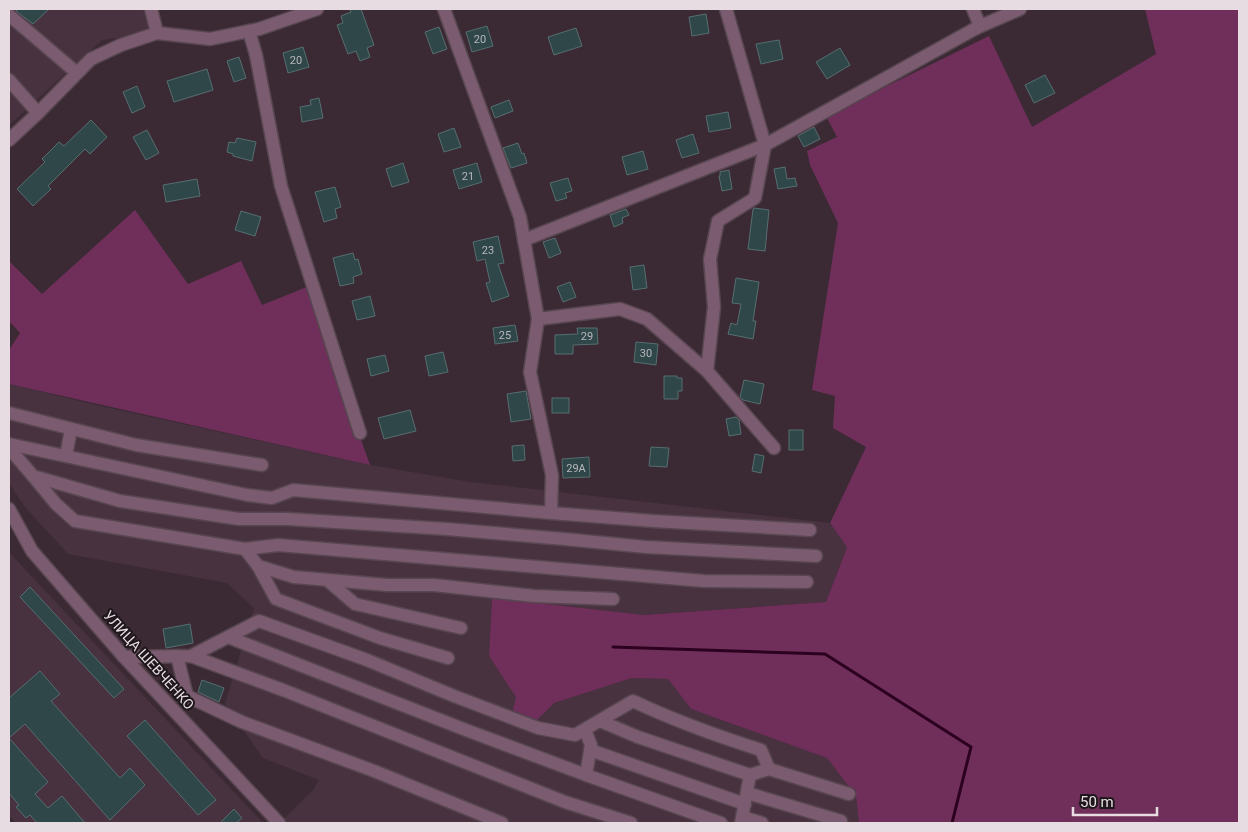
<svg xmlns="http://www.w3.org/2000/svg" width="1248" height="832" viewBox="0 0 1248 832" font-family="Roboto,sans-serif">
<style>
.built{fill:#493240}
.green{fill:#6f2f5a}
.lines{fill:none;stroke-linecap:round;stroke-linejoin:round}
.stream{stroke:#2c001f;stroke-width:3}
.building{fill:#2f4749;stroke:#566e71}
.minor-casing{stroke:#574650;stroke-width:15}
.minor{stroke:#7b5b6f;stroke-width:12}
.labels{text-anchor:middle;stroke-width:4;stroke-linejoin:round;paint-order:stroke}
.number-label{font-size:11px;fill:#b9b7bc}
.street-label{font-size:14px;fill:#e7dce2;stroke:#1d161a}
</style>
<rect width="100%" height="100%" fill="#3b2a34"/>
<!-- built -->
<g class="built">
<polygon points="9,9 153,9 155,14 144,34 102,40 9,125"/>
<polygon points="9,384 92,404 370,465 470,482 830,523 847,546 826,602 644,615 492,599 489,656 517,697 554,703 632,678 668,679 691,709 827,758 856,796 859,823 288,823 284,819 313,790 319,780 263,758 225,704 254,608 227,583 68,554 25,507 9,483"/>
<polygon points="9,552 21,565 263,823 16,823 9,815"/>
</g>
<!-- green -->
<g class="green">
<polygon points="1145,9 1239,9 1239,823 859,823 856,796 827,758 691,709 668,679 632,678 554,703 536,721 513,710 516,697 489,656 492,598 644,615 826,602 847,547 830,523 866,447 833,428 835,396 812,390 838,223 810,165 807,151 837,137 826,116 989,36 1032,127 1156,54"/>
<polygon points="135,210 188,284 241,261 262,305 307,287 370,465 9,384 9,350 20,333 9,321 9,261 42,294"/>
</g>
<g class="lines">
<!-- stream -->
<polyline class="stream" points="613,647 825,654 971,747 952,823"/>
</g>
<!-- building -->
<g class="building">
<polygon points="18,9 49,9 33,24 16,11"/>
<polygon points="350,9 361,9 374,45 367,48 370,57 360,61 356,51 348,54 337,25 343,23 341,16 351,12"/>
<polygon points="706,14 709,33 692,36 689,17"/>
<polygon points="487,26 493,46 472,52 466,32"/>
<polygon points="439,27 447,49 433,54 425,32"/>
<polygon points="576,28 582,46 554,55 548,37"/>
<polygon points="779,40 783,59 761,64 756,44"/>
<polygon points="303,47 309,67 288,73 283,53"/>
<polygon points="840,48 850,65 827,79 816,62"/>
<polygon points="239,57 246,78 234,82 227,61"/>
<polygon points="207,69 213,90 174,102 167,81"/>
<polygon points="1045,75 1055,93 1034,103 1025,85"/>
<polygon points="137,86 145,107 132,113 123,92"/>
<polygon points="319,98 323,118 302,122 300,107 311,105 310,100"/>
<polygon points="509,100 513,111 495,118 491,107"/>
<polygon points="728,112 731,128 709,132 706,116"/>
<polygon points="91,120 107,137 90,154 85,149 48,186 51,189 33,206 17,189 45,162 42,159 59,142 64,146"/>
<polygon points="814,127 820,139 804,147 798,136"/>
<polygon points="454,128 461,147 444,152 438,134"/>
<polygon points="147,130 159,153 146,160 133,137"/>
<polygon points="693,134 699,153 682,158 676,140"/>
<polygon points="237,138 256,142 252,161 233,156 233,154 227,152 229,142 235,143"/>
<polygon points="518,143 522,154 524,153 527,163 511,168 503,148"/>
<polygon points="643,151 648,169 627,175 622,157"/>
<polygon points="403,163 409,182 392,187 386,169"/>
<polygon points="477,163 482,182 459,189 453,170"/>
<polygon points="785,167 787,179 795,178 797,186 778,189 774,169"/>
<polygon points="729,170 732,189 722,191 719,176 720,176 720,172"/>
<polygon points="568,178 572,191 565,193 567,198 556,201 550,183"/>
<polygon points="197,179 200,196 166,202 163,185"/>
<polygon points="335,187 341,207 335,209 337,218 324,222 315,192"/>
<polygon points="754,208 769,210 765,251 748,249 753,209"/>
<polygon points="626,209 629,215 622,218 623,223 614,227 610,215"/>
<polygon points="241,211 261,217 255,236 235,230"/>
<polygon points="498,236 504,263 498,264 509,296 492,302 486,283 490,282 485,259 477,261 473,242"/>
<polygon points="555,238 561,253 549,258 543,242"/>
<polygon points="353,253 355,260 358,259 362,274 353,277 354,283 340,286 333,258"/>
<polygon points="644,265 647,288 633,290 630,267"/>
<polygon points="736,278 759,282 753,321 756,321 753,339 728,334 731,323 737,325 741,304 732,303"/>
<polygon points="570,282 576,297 563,302 557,287"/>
<polygon points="370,296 375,316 357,320 352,301"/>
<polygon points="515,325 518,341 495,344 493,328"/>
<polygon points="577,328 597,328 598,344 573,345 573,354 555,354 555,335 578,334"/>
<polygon points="636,342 658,344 656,365 634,362"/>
<polygon points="443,352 448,372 429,376 425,356"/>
<polygon points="385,355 389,371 371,376 367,359"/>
<polygon points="664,376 677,376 677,378 682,378 682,391 678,391 678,399 664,399"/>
<polygon points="744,380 764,384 760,404 743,400 740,397"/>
<polygon points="526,391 531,419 511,422 507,394"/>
<rect x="552" y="398" width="17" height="15"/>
<polygon points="410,410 416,431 384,439 378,418"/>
<polygon points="736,417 739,420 741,434 729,436 726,419"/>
<rect x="789" y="430" width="14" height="20"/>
<polygon points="524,445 525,460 513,461 512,446"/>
<polygon points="651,447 669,448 667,467 649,466"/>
<polygon points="755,454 764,456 761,473 752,471"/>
<polygon points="589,457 590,477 563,478 562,459"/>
<polygon points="30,587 124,689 114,698 20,597"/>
<polygon points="190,624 193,643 166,648 163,629"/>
<polygon points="40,671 60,694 51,701 120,778 130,768 145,785 110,820 25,724 9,738 48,782 35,794 48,808 62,796 85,823 37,823 30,815 26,818 16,807 19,805 9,793 9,698"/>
<polygon points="202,680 224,688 219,702 198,692"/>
<polygon points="145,720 216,800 198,815 127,736"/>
<polygon points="234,809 242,818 236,823 220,823"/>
</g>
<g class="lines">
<!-- minor casing -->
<g class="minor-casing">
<g id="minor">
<polyline points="9,15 77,73"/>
<polyline points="976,28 1020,9"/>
<polyline points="249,31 256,55 281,186 360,433"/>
<polyline points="157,33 210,39 259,29 317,9"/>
<polyline points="9,80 38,113"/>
<polyline points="9,140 38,113 91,59 121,45 157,33 151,9"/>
<polyline points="524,240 765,145 980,26 973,9"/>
<polyline points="538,319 620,309 647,319 707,371 774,448"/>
<polyline points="707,371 714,307 710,259 718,221 755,198 765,145 726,9"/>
<polyline points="9,413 136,445 262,465"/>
<polyline points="9,444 247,495 272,498 293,490 551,513 552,475 530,372 538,319 520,217 444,9"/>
<polyline points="9,448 33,476 120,501 239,519 288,519 447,529 564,539 646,547 816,556"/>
<polyline points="66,456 71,429"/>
<polyline points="33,476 56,504 75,521 245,549 278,545 704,581 807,582"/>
<polyline points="9,509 32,551 124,657 279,823"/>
<polyline points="551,513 653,521 810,530"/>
<polyline points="245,549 258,566 294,577 387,585 434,585 534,596 613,599"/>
<polyline points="258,566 276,599 380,638 448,658"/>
<polyline points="327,580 355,604 461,628"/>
<polyline points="228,637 466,730 586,775"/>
<polyline points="177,656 187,696 242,722 374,771 502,823"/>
<polyline points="191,656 283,690 565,802 631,823"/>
<path d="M124,657L191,656L259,621L367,660L454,696L538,728L575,735L633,701C675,721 717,736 761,750L769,769"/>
<polyline points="600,721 638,737 750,775 769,769 849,794"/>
<polyline points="585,730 591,745 586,775 721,823"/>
<polyline points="590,750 745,804"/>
<polyline points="747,793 841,821"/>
<polyline points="743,817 762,823"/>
<polyline points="741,823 750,775"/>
</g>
</g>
<!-- minor -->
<use href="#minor" class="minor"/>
</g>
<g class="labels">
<!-- number labels -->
<g class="number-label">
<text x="480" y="43">20</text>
<text x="296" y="64">20</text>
<text x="468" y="180">21</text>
<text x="488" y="254">23</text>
<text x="505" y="339">25</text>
<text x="587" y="340">29</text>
<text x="646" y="357">30</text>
<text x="576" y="472">29А</text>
</g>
<!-- street labels -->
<g class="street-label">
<text transform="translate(149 660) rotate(48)" y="5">УЛИЦА ШЕВЧЕНКО</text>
</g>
</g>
<!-- border -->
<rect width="1248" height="832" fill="none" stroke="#e7dce2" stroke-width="20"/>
<!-- scale -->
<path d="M1073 807v8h84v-8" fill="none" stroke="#e7dce2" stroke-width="2.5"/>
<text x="1080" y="807" font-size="15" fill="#e7dce2" stroke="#1d161a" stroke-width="4" paint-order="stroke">50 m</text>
</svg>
